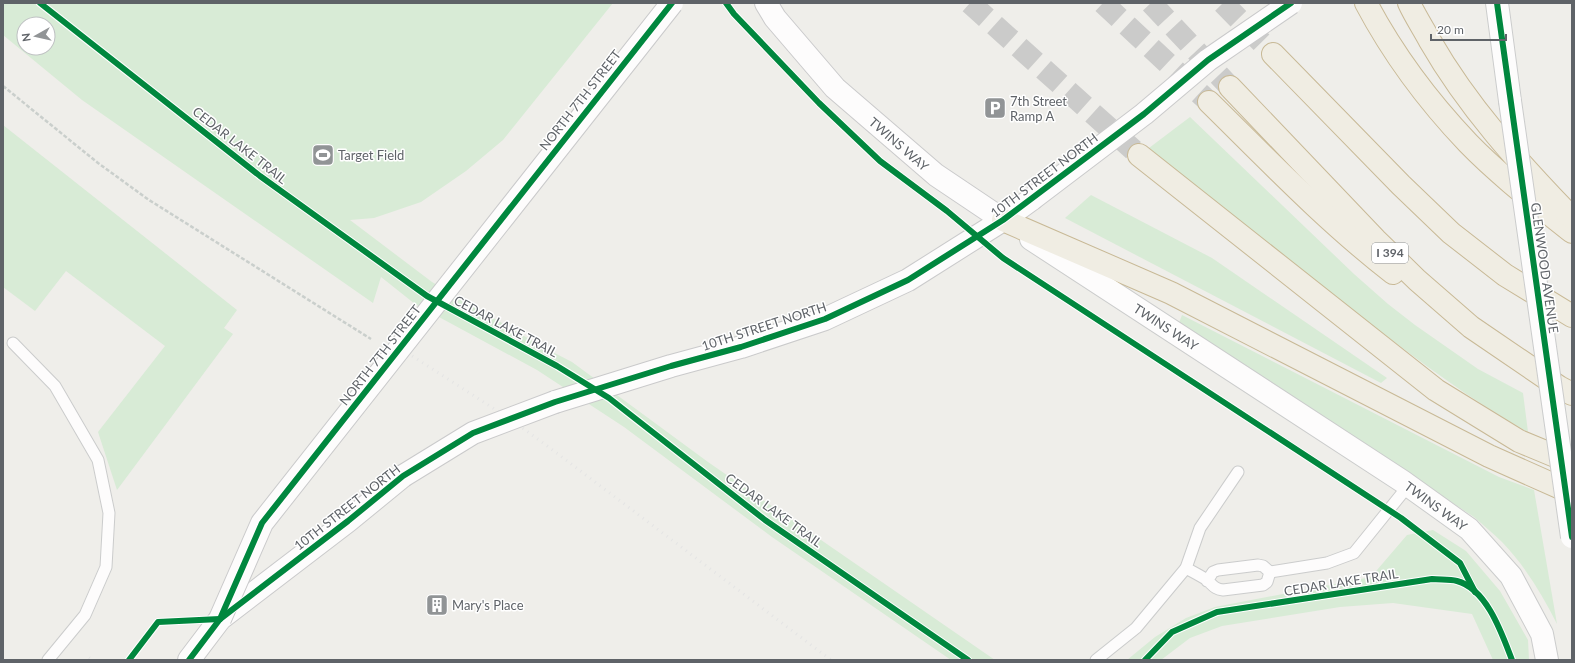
<svg xmlns="http://www.w3.org/2000/svg" width="1575" height="663" viewBox="0 0 1575 663" font-family="Lato,sans-serif">
<style>
.green{fill:#d8ebd6;fill-rule:evenodd}
.lines{fill:none;stroke-linecap:round;stroke-linejoin:round}
.motorway-tunnel{stroke:#cbcbca;stroke-width:22;stroke-dasharray:22 11;stroke-linecap:butt}
.service-casing{stroke:#cbcccc;stroke-width:13}
.tertiary-casing{stroke:#cbcccc;stroke-width:24}
.secondary-casing{stroke:#cacacb;stroke-width:24}
.motorway-casing{stroke:#c8b996;stroke-width:24}
.path{stroke:#cacfcc;stroke-width:2.5;stroke-dasharray:4 2;stroke-linecap:butt}
.service{stroke:#fdfcfc;stroke-width:11}
.tertiary{stroke:#fdfcfc;stroke-width:22}
.secondary{stroke:#fdfcfc;stroke-width:22}
.motorway{stroke:#f0ede3;stroke-width:22}
.tram{stroke:#e4e4e4;stroke-width:1}
.rail{stroke:#e4e4e4;stroke-width:3;stroke-dasharray:1 5;stroke-linecap:butt}
.tertiary-bridge-casing{stroke:#cbcccc;stroke-width:24;stroke-linecap:butt}
.secondary-bridge-casing{stroke:#cacacb;stroke-width:24;stroke-linecap:butt}
.tertiary-bridge{stroke:#fdfcfc;stroke-width:22}
.secondary-bridge{stroke:#fdfcfc;stroke-width:22}
.cycleway-casing{stroke:#fff;stroke-width:8}
.cycleway{stroke:#00873e;stroke-width:6}
.labels{text-anchor:middle;stroke-width:3;stroke-linejoin:round;paint-order:stroke}
.shield{fill:#fff;stroke:#8f9295;stroke-width:1}
.shield-label{font-size:12px;font-weight:bold;fill:#5f6368}
.street-label{font-size:13px;fill:#5f6368;stroke:#fff}
.poi-label{font-size:13px;fill:#5f6368;stroke:#fff;text-anchor:start}
</style>
<rect width="100%" height="100%" fill="#efeeea"/>
<!-- green -->
<g class="green">
<path d="M3,3H613L503,140L466,171L421,202L374,218L350,220L432,282L541,346L572,362L708,462L995,660H951L772,537L624,427L537,370L415,304L381,277L373,303L82,100L3,35ZM24,24H48V48H24Z"/>
<path d="M1190,117L1354,274L1388,304L1415,325L1478,369L1523,393L1528,432C1472,401 1422,363 1371,324C1296,267 1223,207 1149,148Z"/>
<polygon points="3,125 237,310 224,328 233,334 117,490 98,432 165,346 66,271 35,311 3,287"/>
<polygon points="1091,195 1212,258 1387,378 1381,383 1065,218"/>
<path d="M1182,315L1499,477L1534,490L1557,624C1542,594 1525,566 1502,542C1493,533 1483,525 1474,517L1179,323Z"/>
<polygon points="1433,530 1466,551 1500,591 1528,640 1529,660 1493,660 1472,614 1393,603 1340,607 1222,626 1190,638 1161,660 1127,660 1155,637 1186,618 1215,607 1371,577 1407,535"/>
</g>
<g class="lines">
<!-- motorway-tunnel -->
<g class="motorway-tunnel">
<polyline points="970,3 1139,155"/>
<polyline points="1103,3 1209,102"/>
<polyline points="1151,3 1230,87"/>
<polyline points="1223,3 1273,54"/>
</g>
<!-- service casing -->
<g class="service-casing">
<g id="service">
<polyline points="13,343 55,386 98,460 109,513 106,567 85,615 48,660"/>
<path d="M1186,568C1193,572 1201,576 1207,580C1213,585 1214,589 1223,590L1263,585L1267,582L1270,572L1263,566L1258,565L1218,570L1213,572L1207,581"/>
<polyline points="1270,572 1327,563 1354,553 1408,486"/>
<polyline points="1096,660 1136,628 1186,568 1200,528 1238,472"/>
</g>
</g>
<!-- tertiary casing -->
<g class="tertiary-casing">
<g id="tertiary">
<polyline points="1497,3 1510,101"/>
<polyline points="1031,239 1402,481 1469,529 1511,576 1542,634 1547,660"/>
</g>
</g>
<!-- secondary casing -->
<g class="secondary-casing">
<g id="secondary">
<polyline points="766,3 775,18 835,88 936,175 1003,220"/>
<polyline points="555,402 671,366 741,347 825,319 908,280 1003,220 1032,199"/>
<polyline points="189,660 220,619 348,521 403,476"/>
</g>
</g>
<!-- motorway casing -->
<g class="motorway-casing">
<g id="motorway">
<path d="M1366,3C1393,54 1428,101 1468,143C1500,176 1537,204 1572,232"/>
<path d="M1409,3C1415,16 1423,28 1430,41C1468,107 1518,162 1571,217"/>
<polyline points="1273,54 1401,185 1451,233 1505,275 1572,316"/>
<polyline points="1230,87 1376,240 1417,280 1471,327 1559,387 1572,394"/>
<path d="M1209,102C1269,161 1327,222 1393,273"/>
<polyline points="1139,155 1436,390 1519,441 1572,463"/>
<polyline points="1003,220 1171,293 1489,456 1572,493"/>
</g>
</g>
<!-- path -->
<polyline class="path" points="3,86 98,163 149,200 371,339"/>
<!-- service -->
<use href="#service" class="service"/>
<!-- tertiary -->
<use href="#tertiary" class="tertiary"/>
<!-- secondary -->
<use href="#secondary" class="secondary"/>
<!-- motorway -->
<use href="#motorway" class="motorway"/>
<!-- tram -->
<polyline class="tram" points="88,660 90,657"/>
<!-- rail -->
<polyline class="rail" points="392,343 513,421 550,448 831,660"/>
<!-- tertiary-bridge casing -->
<g class="tertiary-bridge-casing">
<polyline id="tertiary-bridge" points="1510,101 1572,537"/>
</g>
<!-- secondary-bridge casing -->
<g class="secondary-bridge-casing">
<g id="secondary-bridge">
<polyline points="1032,199 1144,114 1208,60 1291,3"/>
<polyline points="403,476 473,433 555,402"/>
<polyline points="220,619 262,523 672,3"/>
</g>
</g>
<!-- tertiary-bridge -->
<use href="#tertiary-bridge" class="tertiary-bridge"/>
<!-- secondary-bridge -->
<use href="#secondary-bridge" class="secondary-bridge"/>
<!-- cycleway casing -->
<g class="cycleway-casing">
<g id="cycleway">
<polyline points="40,3 260,176 427,296 557,366 609,398 765,520 968,660"/>
<polyline points="726,3 734,14 819,103 880,161 947,211 1003,258 1401,518 1460,563 1475,592"/>
<polyline points="1497,3 1572,537"/>
<polyline points="220,619 348,521 403,476 473,433 555,402 671,366 741,347 825,319 908,280 1003,220 1144,114 1208,60 1291,3"/>
<polyline points="129,660 158,622 220,619"/>
<polyline points="189,660 220,619 262,523 672,3"/>
<path d="M1145,660L1172,632L1217,612L1432,579C1440,580 1449,579 1457,581C1487,589 1502,634 1512,660"/>
</g>
</g>
<!-- cycleway -->
<use href="#cycleway" class="cycleway"/>
</g>
<!-- icons -->
<defs>
<g id="parking-square" transform="scale(1.15)"><rect x="-9" y="-9" width="18" height="18" rx="4" fill="#919496" stroke="#fff"/><path d="M-3.5-5.5H1a3.5 3.5 0 0 1 0 7H-1V5.5H-3.5ZM-1-3.4V-.6H.8a1.4 1.4 0 0 0 0-2.8Z" fill="#fff"/></g>
<g id="stadium-square" transform="scale(1.15)"><rect x="-9" y="-9" width="18" height="18" rx="4" fill="#919496" stroke="#fff"/><path d="M0-5a6.5 5 0 1 0 0 10a6.5 5 0 1 0 0-10ZM-3.5-1.8h7v3.6h-7Z" fill="#fff"/></g>
<g id="building-square" transform="scale(1.15)"><rect x="-9" y="-9" width="18" height="18" rx="4" fill="#919496" stroke="#fff"/><path d="M-4-6H4V6H1V3H-1V6H-4ZM-2.5-4.3h1.7v1.8h-1.7ZM.8-4.3h1.7v1.8H.8ZM-2.5-1h1.7V.8h-1.7ZM.8-1h1.7V.8H.8Z" fill="#fff"/></g>
</defs>
<g fill-rule="evenodd">
<use href="#parking-square" x="995" y="108"/>
<use href="#stadium-square" x="323" y="155"/>
<use href="#building-square" x="437" y="605"/>
</g>
<g class="labels">
<!-- shield labels -->
<rect class="shield" x="1372" y="243" width="36" height="20" rx="3"/>
<g class="shield-label">
<text x="1390" y="257">I 394</text>
</g>
<!-- street labels -->
<g class="street-label">
<text transform="translate(580 100) rotate(-52)" y="5">NORTH 7TH STREET</text>
<text transform="translate(899 144) rotate(41)" y="5">TWINS WAY</text>
<text transform="translate(240 145) rotate(38)" y="5">CEDAR LAKE TRAIL</text>
<text transform="translate(1044 175) rotate(-37)" y="5">10TH STREET NORTH</text>
<text transform="translate(1545 268) rotate(82)" y="5">GLENWOOD AVENUE</text>
<text transform="translate(506 326) rotate(28)" y="5">CEDAR LAKE TRAIL</text>
<text transform="translate(764 326) rotate(-18)" y="5">10TH STREET NORTH</text>
<text transform="translate(1166 327) rotate(33)" y="5">TWINS WAY</text>
<text transform="translate(380 355) rotate(-52)" y="5">NORTH 7TH STREET</text>
<text transform="translate(1436 506) rotate(36)" y="5">TWINS WAY</text>
<text transform="translate(347 507) rotate(-38)" y="5">10TH STREET NORTH</text>
<text transform="translate(774 510) rotate(36)" y="5">CEDAR LAKE TRAIL</text>
<text transform="translate(1341 582) rotate(-9)" y="5">CEDAR LAKE TRAIL</text>
</g>
<!-- poi labels -->
<g class="poi-label">
<text x="1010" y="106">7th Street<tspan x="1010" dy="15">Ramp A</tspan></text>
<text x="338" y="160">Target Field</text>
<text x="452" y="610">Mary's Place</text>
</g>
</g>
<!-- border -->
<rect width="1575" height="663" fill="none" stroke="#5f6368" stroke-width="8"/>
<!-- north arrow -->
<g transform="translate(36 36) rotate(262)"><circle r="19" fill="#ffffff" stroke="#bfc1c3"/>
<path d="M0-3L7 15L0 10L-7 15Z" fill="#919496"/>
<text y="-6" font-size="11" font-weight="bold" text-anchor="middle" fill="#5f6368">N</text>
</g>
<!-- scale -->
<path d="M1431 34v6h75v-6" fill="none" stroke="#5f6368" stroke-width="2"/>
<text x="1437" y="34" font-size="12" fill="#5f6368" stroke="#ffffff" stroke-width="3" paint-order="stroke">20 m</text>
</svg>
